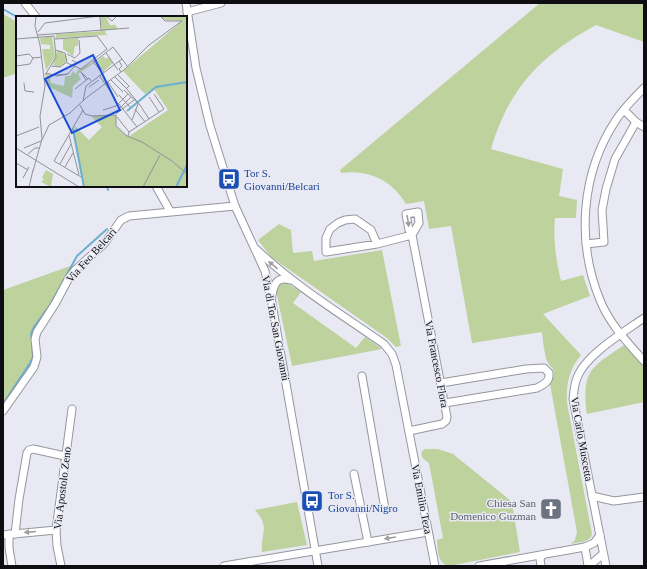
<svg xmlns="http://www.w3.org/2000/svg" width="647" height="569" viewBox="0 0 647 569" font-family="Georgia,serif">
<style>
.green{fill:#bdd29d}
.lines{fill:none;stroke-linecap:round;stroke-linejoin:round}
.stream{stroke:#6cafd0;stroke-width:2}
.minor-casing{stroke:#95969f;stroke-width:9}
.minor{stroke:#fff;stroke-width:7}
.oneway{fill:#9f9fa0}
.labels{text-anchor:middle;stroke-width:3;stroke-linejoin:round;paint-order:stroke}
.transit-label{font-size:11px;fill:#164399;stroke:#e9e9f3;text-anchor:start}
.street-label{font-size:11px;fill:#0e0e12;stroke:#e9e9f3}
.worship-label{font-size:11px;fill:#5b616d;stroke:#e9e9f3;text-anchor:end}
.inset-river{fill:none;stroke:#6cafd0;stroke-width:2}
.inset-road{fill:none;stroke:#919199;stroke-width:1}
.view{fill:#1d4ed8;fill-opacity:0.15;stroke:#1d4ed8;stroke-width:2}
.inset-edge{fill:none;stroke:#0e0e12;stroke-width:2}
</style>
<rect width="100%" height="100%" fill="#e9e9f3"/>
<!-- green -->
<g class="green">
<path d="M540,3H644V42L596,25C541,55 509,88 491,149L563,169L559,196L577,200L576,218H555C553,240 556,260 561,281L583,275L590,296L543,314L581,355C569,369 566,385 567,403L592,534C590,543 579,542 571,544L575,540L577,532L550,384C560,368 549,369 546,358C544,350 543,341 542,332L472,343L451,226L429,229L424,201L406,204C392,180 368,169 341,173L340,170Z"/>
<polygon points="3,14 17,22 17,73 3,78"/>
<polygon points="279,224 291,230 293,253 312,251 314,261 382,250 401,346 396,347 387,338 271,257 258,240"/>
<polygon points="73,265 58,295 34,332 36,358 25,377 3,408 3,290"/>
<path d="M284,282L287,283L301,292L293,303L356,348L365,337L382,349L292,366L276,291C276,286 279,283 284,282Z"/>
<path d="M627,343L644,367V402L587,414C581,368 593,367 627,343Z"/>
<path d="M425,449H438L453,454L512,502L520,552L449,566C437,563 438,550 437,540L443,538L429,463C424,459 420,458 422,451Z"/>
<path d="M297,502L307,545L262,552C260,533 271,528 255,510Z"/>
</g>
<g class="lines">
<!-- stream -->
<g class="stream">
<polyline points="3,9 17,17"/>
<polyline points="107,186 108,190"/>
<polyline points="32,340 31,334 34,327 50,305 77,256 107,229"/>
<polyline points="3,404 30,363 33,357 32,344"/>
</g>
<!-- minor casing -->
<g class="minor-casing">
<g id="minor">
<polyline points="25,3 36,17"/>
<polyline points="186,3 196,68 210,126 235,206 265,271 271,298 318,566"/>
<polyline points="187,12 221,3"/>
<path d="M644,88C634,98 624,108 616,120C581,173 576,241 600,300C609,323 627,342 644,361"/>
<polyline points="624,110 636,122 644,127"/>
<polyline points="156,186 170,211"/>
<polyline points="377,244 371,230 355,219 345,220 338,223 330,229 326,238 326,252 377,244 412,235 419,223 418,212 406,214 409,230 412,235 447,417 446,421 442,424 409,431"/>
<polyline points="586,244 604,242 602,210 606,189 615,159 636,122"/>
<path d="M257,250C295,286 341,314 384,344L392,354L396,365L435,566"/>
<path d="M272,295C274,284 277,276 290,280"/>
<polyline points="362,376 385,509"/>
<path d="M441,383L526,369L544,368L549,373C550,382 544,384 537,388L445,403"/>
<polyline points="3,411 34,367 37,357 35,339 37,332 55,304 69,278 75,270 104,244 121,220 129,216 235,206"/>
<polyline points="354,474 368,542"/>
<polyline points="592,496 614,501 644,497"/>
<polyline points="9,534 9,548 12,566"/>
<polyline points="15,534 19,499 27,453 29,450 33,449 65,456"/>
<polyline points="3,535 56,530"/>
<polyline points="585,547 588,566"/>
<polyline points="61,566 57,546 56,530 72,409"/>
<polyline points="224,566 428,532"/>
<polyline points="479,566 585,547 594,543 600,535"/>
<polyline points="541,566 540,559 542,555"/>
<polyline points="589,566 603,554"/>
<path d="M606,566L573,399C574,392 574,385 577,378C585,355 624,332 644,318"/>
</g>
</g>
<!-- minor -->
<use href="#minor" class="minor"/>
</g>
<!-- one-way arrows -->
<defs><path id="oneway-solid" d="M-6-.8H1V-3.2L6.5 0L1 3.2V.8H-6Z"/></defs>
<g class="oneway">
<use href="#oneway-solid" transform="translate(408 221) rotate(81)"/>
<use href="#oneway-solid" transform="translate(273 265) rotate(-141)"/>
<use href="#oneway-solid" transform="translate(30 532) rotate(175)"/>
<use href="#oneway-solid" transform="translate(390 538) rotate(171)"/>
</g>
<!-- icons -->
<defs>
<g id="bus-square" transform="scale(1.15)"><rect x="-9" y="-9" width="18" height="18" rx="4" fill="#1a4fb4" stroke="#e9e9f3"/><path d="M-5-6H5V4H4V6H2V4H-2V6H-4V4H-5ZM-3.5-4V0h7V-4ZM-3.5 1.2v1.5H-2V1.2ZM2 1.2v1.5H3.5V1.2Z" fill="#fff"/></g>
<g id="church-square" transform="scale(1.15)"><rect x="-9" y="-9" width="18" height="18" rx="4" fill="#6b7280" stroke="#e9e9f3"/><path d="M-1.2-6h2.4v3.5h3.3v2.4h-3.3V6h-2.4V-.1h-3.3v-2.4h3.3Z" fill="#fff"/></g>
</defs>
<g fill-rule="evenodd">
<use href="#bus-square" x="229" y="179"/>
<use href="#bus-square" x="312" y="501"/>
<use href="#church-square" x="551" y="509"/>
</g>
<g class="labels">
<!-- transit labels -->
<g class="transit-label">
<text x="244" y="177">Tor S.<tspan x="244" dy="13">Giovanni/Belcari</tspan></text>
<text x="328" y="499">Tor S.<tspan x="328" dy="13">Giovanni/Nigro</tspan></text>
</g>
<!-- street labels -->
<g class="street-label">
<text transform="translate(91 255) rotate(-48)" y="4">Via Feo Belcari</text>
<text transform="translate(276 328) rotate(79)" y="4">Via di Tor San Giovanni</text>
<text transform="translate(437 364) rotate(79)" y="4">Via Francesco Flora</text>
<text transform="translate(582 439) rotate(80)" y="4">Via Carlo Muscetta</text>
<text transform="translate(62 488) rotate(-83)" y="4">Via Apostolo Zeno</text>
<text transform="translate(422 499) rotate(79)" y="4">Via Emilio Teza</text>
</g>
<!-- worship labels -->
<g class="worship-label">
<text x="536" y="507">Chiesa San<tspan x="536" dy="13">Domenico Guzman</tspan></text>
</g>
</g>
<!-- overview -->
<g transform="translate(16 16)">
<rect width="171" height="171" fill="#e9e9f3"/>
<path d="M144,0H171V171H69L57,120L59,110L73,124L86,111L75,100L100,99V110L112,121L152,94L138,73L129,78L107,55L166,5L149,4ZM84,1H90L94,9H100L101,13L86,15ZM89,15L92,22L90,19L40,22V18ZM36,20L39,41L30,54L26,33H34V29L25,28L24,22ZM62,22V30H59L57,40L47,33V23ZM41,35H45L51,41L50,46L43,51L37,49ZM87,40L90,43L93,41L97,47L88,55L81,45ZM77,46L78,47L62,58L65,63L57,70L56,82L31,70L30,58H33L35,67L48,70L49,60H54L57,55L60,58L62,54ZM30,154L37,158L35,171L25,166L28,164L26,161Z" fill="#bdd29d"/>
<path class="inset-river" d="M111,95L140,71L171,66M57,113L68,171M160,171L171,149"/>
<path class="inset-road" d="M90,0L96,5L101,0M144,0L149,5H166M84,1L85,15M22,16L29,7L83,0M22,19L113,12M0,23L38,20M39,23L81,20L91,33L65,53L51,47M90,37L102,54M51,38L59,42L64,37L63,24M0,40L13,38L17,42L26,41M79,44L88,56M77,45L86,57M103,45L106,50L103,53L105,56M78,46L97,31L112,51M0,50L14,48L17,42M35,50L44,51L51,46L49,37L40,34M30,57L41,60L52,58L61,47L56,44M29,59L40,41L38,20M40,59L52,58M83,59L97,79M102,59L113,70L111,72M99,61L110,72M70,64L65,56L72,63M95,64L107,76M92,66L102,81M8,67L9,75L18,76M73,71L83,64M110,72L124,89M59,73L73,62L75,65M108,74L124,89M103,79L114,91M133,81L143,96M67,85L70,70L106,43M103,88L121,111M64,89L69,98L76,100L100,99V110L111,120L126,126L156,145L171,158M124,89L133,103M119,93L129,106M87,94L100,90L112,78M101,95L115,81M100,98L118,84M101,101L113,116M116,104L122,88M53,119L63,159M0,120L23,111M112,120L113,116L148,93L138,78M26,124L33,109L54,97L70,82L109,53L133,29L166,5M0,132L63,171M8,132L25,125M12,138L19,132H23M0,147L12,154M44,148L55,128M49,151L57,137M17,155L26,123L24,100L29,70L24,29L19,10L20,0M65,161L38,145L67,94M7,162L13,151M13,171L17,154M127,171L144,139"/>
<path class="view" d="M77,39L104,94L56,117L29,63Z"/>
<rect width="171" height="171" class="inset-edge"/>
</g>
<!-- border -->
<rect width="647" height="569" fill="none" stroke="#0e0e12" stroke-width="8"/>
</svg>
